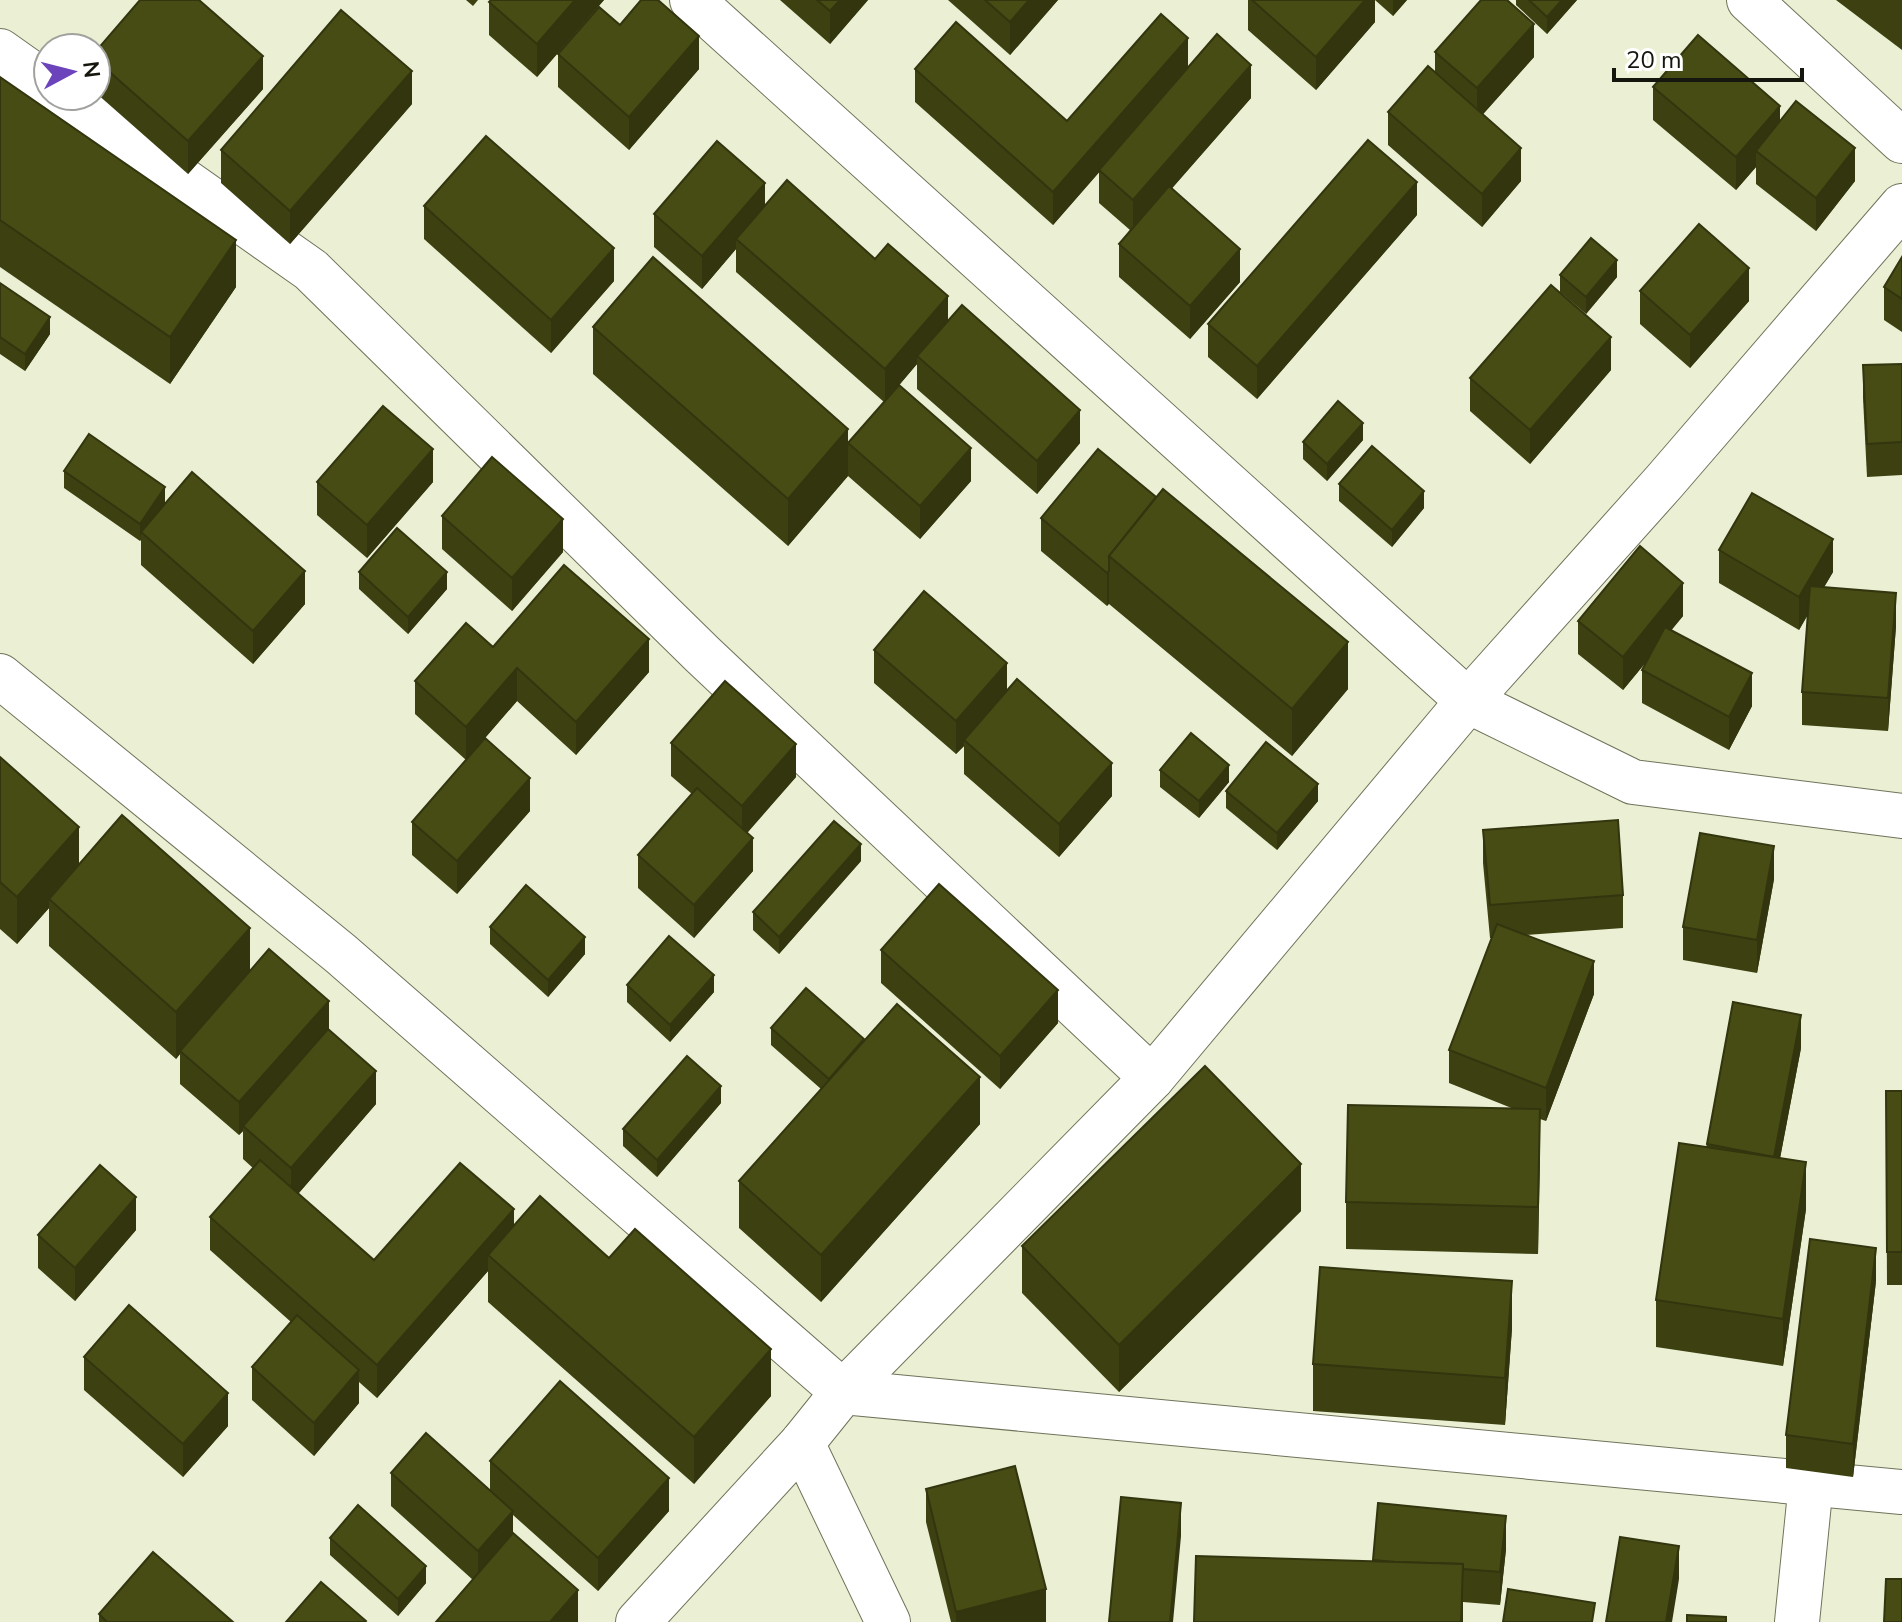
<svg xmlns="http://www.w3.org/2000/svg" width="1902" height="1622" viewBox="0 0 1902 1622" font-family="'Nunito Sans',sans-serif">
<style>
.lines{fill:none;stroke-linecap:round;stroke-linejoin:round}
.minor-casing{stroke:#6f735a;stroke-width:46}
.minor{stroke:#fff;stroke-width:44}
.wall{fill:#3d4111}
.shaded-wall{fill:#32350e}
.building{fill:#474c14;stroke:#32350e;stroke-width:2}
</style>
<rect width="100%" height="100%" fill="#ebf0d4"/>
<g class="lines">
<!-- minor casing -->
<g class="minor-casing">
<g id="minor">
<polyline points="692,0 1468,701 1633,782 1902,816"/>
<polyline points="1749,0 1902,141"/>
<polyline points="0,51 48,85"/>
<polyline points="64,96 311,270 702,654 1152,1078"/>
<polyline points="0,676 341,954 843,1392 1902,1492"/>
<polyline points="802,1443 888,1622"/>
<polyline points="638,1622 802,1443 843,1392 1152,1078 1468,701 1664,482 1902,206"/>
<polyline points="1797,1622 1811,1483"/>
</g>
</g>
<!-- minor -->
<use href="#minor" class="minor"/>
</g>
<!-- wall -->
<g class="wall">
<polygon points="466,0 478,0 473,6"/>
<polygon points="604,0 537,77 489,35 489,2"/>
<polygon points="780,0 868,0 830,44"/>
<polygon points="948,0 1058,0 1010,55"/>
<polygon points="1248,0 1407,0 1393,16 1375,0 1375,22 1316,90 1248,30"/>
<polygon points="1516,0 1577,0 1547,34 1516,5"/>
<polygon points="1836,0 1902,0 1902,50"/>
<polygon points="620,25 699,69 629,150 558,87 558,54"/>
<polygon points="96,51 263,89 188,174 96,93"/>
<polygon points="1435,52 1534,57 1483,114 1521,181 1482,227 1388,145 1388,112 1435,72"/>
<polygon points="1188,68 1251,98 1172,188 1240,282 1190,339 1119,277 1119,244 1130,230 1099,203 1099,172 1053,225 915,102 915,69 1067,121"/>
<polygon points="0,77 236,287 170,384 0,267"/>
<polygon points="1653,87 1780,121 1855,181 1816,231 1756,184 1756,167 1736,190 1653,120"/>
<polygon points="412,104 290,244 221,183 221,150"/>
<polygon points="424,206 614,281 551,353 424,239"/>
<polygon points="765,206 875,259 948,321 1080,443 1037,494 917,389 917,364 899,385 971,481 920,539 848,476 788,546 593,374 593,327 848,443 884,402 736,272 736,249 702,289 654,247 654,214"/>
<polygon points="1417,215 1257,399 1208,357 1208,324"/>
<polygon points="1902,257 1902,332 1884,320 1884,287"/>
<polygon points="1560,275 1617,277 1586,314 1560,292"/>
<polygon points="0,283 50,334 25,371 0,354"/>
<polygon points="1640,291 1749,301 1690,368 1640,324"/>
<polygon points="1902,364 1902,475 1867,477 1863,398 1863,365"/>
<polygon points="1611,370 1530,464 1470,411 1470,378"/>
<polygon points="1363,440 1327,481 1303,459 1303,442"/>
<polygon points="64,471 165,504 305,604 253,664 141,565 141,540 140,541 64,488"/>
<polygon points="317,482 433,482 367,558 317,515"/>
<polygon points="1339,484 1424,508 1392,547 1339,501"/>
<polygon points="442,516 563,552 512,611 442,549"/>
<polygon points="1041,518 1348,689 1292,756 1109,604 1107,606 1041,551"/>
<polygon points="1719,550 1833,572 1824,587 1896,626 1888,731 1802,725 1802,692 1808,614 1799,630 1719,583"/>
<polygon points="359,572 447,589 408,634 359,589"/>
<polygon points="1683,616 1671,630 1752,706 1729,750 1642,703 1642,670 1648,660 1623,690 1578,654 1578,621"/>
<polygon points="493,647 649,672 576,755 517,701 466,760 415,714 415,681"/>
<polygon points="874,650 1007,691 1112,796 1059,857 964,774 964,746 956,754 874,683"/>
<polygon points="671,743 796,777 747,832 753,871 694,938 638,888 638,855 692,794 671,776"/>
<polygon points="0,757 79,864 250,970 329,1029 376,1104 298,1194 374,1260 514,1227 609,1258 771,1396 694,1484 488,1302 488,1271 377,1398 359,1382 359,1403 314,1456 252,1400 252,1367 291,1322 210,1250 210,1217 253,1168 243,1159 243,1131 239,1135 180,1084 180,1054 176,1059 49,946 49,908 17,944 0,929"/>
<polygon points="1160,770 1229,782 1199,818 1160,787"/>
<polygon points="1226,791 1318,801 1277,850 1226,808"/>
<polygon points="530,811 457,894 412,855 412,822"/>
<polygon points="1483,830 1623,895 1623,928 1526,935 1594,994 1546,1121 1540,1119 1538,1254 1346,1249 1346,1202 1514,1109 1449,1083 1449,1050 1492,938 1490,938 1483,863"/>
<polygon points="861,861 779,954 753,930 753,912"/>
<polygon points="1774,879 1757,973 1683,960 1683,927"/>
<polygon points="490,927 585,954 548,997 490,944"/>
<polygon points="881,950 1058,1023 1000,1089 881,983"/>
<polygon points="627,985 714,992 670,1042 627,1002"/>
<polygon points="771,1028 864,1041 980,1124 821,1302 739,1228 739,1181 821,1089 771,1045"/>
<polygon points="1801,1048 1780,1158 1806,1209 1783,1366 1656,1347 1656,1300 1707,1144"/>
<polygon points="1886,1091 1902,1091 1902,1285 1887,1285"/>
<polygon points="721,1103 657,1177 623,1146 623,1129"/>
<polygon points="1301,1211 1119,1392 1022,1293 1022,1246"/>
<polygon points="136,1230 75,1301 38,1268 38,1235"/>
<polygon points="1876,1281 1853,1477 1786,1468 1786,1435"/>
<polygon points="1512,1328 1505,1425 1313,1411 1313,1364"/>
<polygon points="84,1357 228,1426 183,1477 84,1390"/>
<polygon points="490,1461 669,1511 598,1591 513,1515 513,1534 578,1622 473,1580 391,1506 391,1473 490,1491"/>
<polygon points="926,1489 1046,1622 951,1622 926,1522"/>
<polygon points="1378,1503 1506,1549 1500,1605 1463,1602 1373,1561"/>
<polygon points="330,1538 426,1583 398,1616 330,1555"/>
<polygon points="99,1614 233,1622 99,1622"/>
</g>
<!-- shaded-wall -->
<g class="shaded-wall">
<polygon points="575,0 604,0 537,77 537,44"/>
<polygon points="840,0 868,0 830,44 830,11"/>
<polygon points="1029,0 1058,0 1010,55 1010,22"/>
<polygon points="1365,0 1375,0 1375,22 1316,90 1316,57"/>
<polygon points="1393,0 1407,0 1393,16"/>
<polygon points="1562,0 1577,0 1547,34 1547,17"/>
<polygon points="1534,24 1534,57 1477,121 1477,88"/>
<polygon points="699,36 699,69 629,150 629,117"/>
<polygon points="1188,38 1188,71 1053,225 1053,192"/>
<polygon points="263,56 263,89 188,174 188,141"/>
<polygon points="1251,65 1251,98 1133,233 1133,200"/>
<polygon points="412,71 412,104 290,244 290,211"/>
<polygon points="1780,106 1780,139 1756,151 1756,167 1736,190 1736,157"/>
<polygon points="1521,148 1521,181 1482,227 1482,194"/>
<polygon points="1855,148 1855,181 1816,231 1816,198"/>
<polygon points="1417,182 1417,215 1257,399 1257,366"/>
<polygon points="765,183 765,216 736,239 736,249 702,289 702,256"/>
<polygon points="236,240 236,287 170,384 170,337"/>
<polygon points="614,248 614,281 551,353 551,320"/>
<polygon points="1240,249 1240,282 1190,339 1190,306"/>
<polygon points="1617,260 1617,277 1586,314 1586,297"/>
<polygon points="1749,268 1749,301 1690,368 1690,335"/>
<polygon points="948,296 948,329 917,356 917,364 885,402 885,369"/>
<polygon points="50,317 50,334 25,371 25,354"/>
<polygon points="1611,337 1611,370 1530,464 1530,430"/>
<polygon points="1080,410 1080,443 1037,494 1037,461"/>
<polygon points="1363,423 1363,440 1327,481 1327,464"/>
<polygon points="848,429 848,476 788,546 788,499"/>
<polygon points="971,448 971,481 920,539 920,506"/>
<polygon points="433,449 433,482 367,558 367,525"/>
<polygon points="165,487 165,504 141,532 140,541 140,524"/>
<polygon points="1424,491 1424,508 1392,547 1392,530"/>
<polygon points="563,519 563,552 512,611 512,578"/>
<polygon points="1833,539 1833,572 1799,630 1799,597"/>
<polygon points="305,571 305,604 253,664 253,631"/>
<polygon points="1109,571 1109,603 1107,606 1107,573"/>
<polygon points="447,572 447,589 408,634 408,617"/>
<polygon points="1683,583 1683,616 1623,690 1623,657"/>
<polygon points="1896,593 1896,626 1888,731 1888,698"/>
<polygon points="649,639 649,672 576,755 576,722"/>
<polygon points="1348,642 1348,689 1292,756 1292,709"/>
<polygon points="1007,663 1007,696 964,740 964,746 956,754 956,721"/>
<polygon points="517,668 517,701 466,760 466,727"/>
<polygon points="1752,673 1752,706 1729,750 1729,717"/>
<polygon points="796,744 796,777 742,839 742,806"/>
<polygon points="1112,763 1112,796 1059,857 1059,824"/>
<polygon points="1229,765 1229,782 1199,818 1199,801"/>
<polygon points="530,778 530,811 457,894 457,861"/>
<polygon points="1318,784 1318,801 1277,850 1277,833"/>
<polygon points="79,827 79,874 49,899 49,908 17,944 17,897"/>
<polygon points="753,838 753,871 694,938 694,905"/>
<polygon points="861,844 861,861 779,954 779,937"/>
<polygon points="1774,846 1774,879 1757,973 1757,940"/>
<polygon points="250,928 250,975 180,1051 180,1054 176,1059 176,1012"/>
<polygon points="585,937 585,954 548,997 548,980"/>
<polygon points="1594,961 1594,994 1546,1121 1546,1088"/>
<polygon points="714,975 714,992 670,1042 670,1025"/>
<polygon points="1058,990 1058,1023 1000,1089 1000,1056"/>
<polygon points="329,1001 329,1034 243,1126 243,1131 239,1135 239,1102"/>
<polygon points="1801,1015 1801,1048 1774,1190 1774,1157"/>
<polygon points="376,1071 376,1104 291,1202 291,1168"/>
<polygon points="980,1077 980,1124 821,1302 821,1255"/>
<polygon points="721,1086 721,1103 657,1177 657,1160"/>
<polygon points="1540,1109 1540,1156 1538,1254 1538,1207"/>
<polygon points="1806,1162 1806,1209 1783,1366 1783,1319"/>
<polygon points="1301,1164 1301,1211 1119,1392 1119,1345"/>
<polygon points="136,1197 136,1230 75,1301 75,1268"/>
<polygon points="514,1209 514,1242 488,1255 488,1271 377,1398 377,1365"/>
<polygon points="1876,1248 1876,1281 1853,1477 1853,1444"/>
<polygon points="1512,1281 1512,1328 1505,1425 1505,1378"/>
<polygon points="771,1349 771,1396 694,1484 694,1437"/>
<polygon points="359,1370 359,1403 314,1456 314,1423"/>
<polygon points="228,1393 228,1426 183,1477 183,1444"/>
<polygon points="669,1478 669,1511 598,1591 598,1558"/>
<polygon points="1181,1503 1181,1536 1173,1622 1170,1622"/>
<polygon points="513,1511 513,1544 478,1584 478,1551"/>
<polygon points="1506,1516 1506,1549 1500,1605 1500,1572"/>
<polygon points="1679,1546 1679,1579 1672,1622 1666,1622"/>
<polygon points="1463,1564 1463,1622 1461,1622"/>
<polygon points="426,1566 426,1583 398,1616 398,1599"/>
<polygon points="1046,1589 1046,1622 956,1622 956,1612"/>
<polygon points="578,1590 578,1622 550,1622"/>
</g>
<!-- building -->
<g class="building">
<polygon points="140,0 199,0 263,56 188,141 96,60 96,51"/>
<polygon points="491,0 575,0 537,44 489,2"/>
<polygon points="641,0 658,0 699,36 629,117 558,54 599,7 620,25"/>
<polygon points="817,0 840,0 830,11"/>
<polygon points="985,0 1029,0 1010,22"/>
<polygon points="1252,0 1365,0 1316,57"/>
<polygon points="1481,0 1507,0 1534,24 1477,88 1435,52"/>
<polygon points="1529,0 1562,0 1547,17"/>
<polygon points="341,10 412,71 290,211 221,150"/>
<polygon points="1161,14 1188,38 1053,192 915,69 956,22 1067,121"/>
<polygon points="1217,34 1251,65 1133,200 1099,170"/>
<polygon points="1698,35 1780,106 1736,157 1653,87"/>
<polygon points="1428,66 1521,148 1482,194 1388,112"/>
<polygon points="0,77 236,240 170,337 0,220"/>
<polygon points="1796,101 1855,148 1816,198 1756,151"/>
<polygon points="486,136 614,248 551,320 424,206"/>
<polygon points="1368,140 1417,182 1257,366 1208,324"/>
<polygon points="717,141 765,183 702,256 654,214"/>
<polygon points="787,180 875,259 888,244 948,296 885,369 736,239"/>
<polygon points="1169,186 1240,249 1190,306 1119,244"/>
<polygon points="1699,224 1749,268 1690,335 1640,291"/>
<polygon points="1591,238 1617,260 1586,297 1560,275"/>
<polygon points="653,257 848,429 788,499 593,327"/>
<polygon points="1902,257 1902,299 1884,287"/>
<polygon points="0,283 50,317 25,354 0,337"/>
<polygon points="1551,285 1611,337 1530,430 1470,378"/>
<polygon points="962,305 1080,410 1037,461 917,356"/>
<polygon points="1902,364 1902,442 1867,444 1863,365"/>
<polygon points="899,385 971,448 920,506 848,443"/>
<polygon points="1338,401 1363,423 1327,464 1303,442"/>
<polygon points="383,406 433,449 367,525 317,482"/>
<polygon points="89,434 165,487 140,524 64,471"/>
<polygon points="1372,446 1424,491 1392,530 1339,484"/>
<polygon points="1098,449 1156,497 1109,556 1109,571 1107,573 1041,518"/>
<polygon points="492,457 563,519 512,578 442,516"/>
<polygon points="192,472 305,571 253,631 141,532"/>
<polygon points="1163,489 1348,642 1292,709 1109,556"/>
<polygon points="1752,493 1833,539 1799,597 1719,550"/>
<polygon points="397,528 447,572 408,617 359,572"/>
<polygon points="1640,546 1683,583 1623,657 1578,621"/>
<polygon points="564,565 649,639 576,722 517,668 466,727 415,681 466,623 493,647"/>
<polygon points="1810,586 1896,593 1888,698 1802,692"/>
<polygon points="924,591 1007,663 956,721 874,650"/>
<polygon points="1665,627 1752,673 1729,717 1642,670"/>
<polygon points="1017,679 1112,763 1059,824 964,740"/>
<polygon points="725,681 796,744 742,806 671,743"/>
<polygon points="1191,733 1229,765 1199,801 1160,770"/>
<polygon points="485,738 530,778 457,861 412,822"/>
<polygon points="1266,742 1318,784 1277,833 1226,791"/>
<polygon points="0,757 79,827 17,897 0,882"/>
<polygon points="697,788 753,838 694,905 638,855"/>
<polygon points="122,815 250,928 176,1012 49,899"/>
<polygon points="1618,820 1623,895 1490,905 1483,830"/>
<polygon points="834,821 861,844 779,937 753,912"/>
<polygon points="1700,833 1774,846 1757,940 1683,927"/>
<polygon points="939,884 1058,990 1000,1056 881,950"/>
<polygon points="526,885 585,937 548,980 490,927"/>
<polygon points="1497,924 1594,961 1546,1088 1449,1050"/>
<polygon points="669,936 714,975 670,1025 627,985"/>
<polygon points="269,949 329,1001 239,1102 180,1051"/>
<polygon points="806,988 864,1039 829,1079 771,1028"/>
<polygon points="1733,1002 1801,1015 1774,1157 1707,1144"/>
<polygon points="897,1004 980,1077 821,1255 739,1181"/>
<polygon points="328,1029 376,1071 291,1168 243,1126"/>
<polygon points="687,1056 721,1086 657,1160 623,1129"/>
<polygon points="1205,1066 1301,1164 1119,1345 1022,1246"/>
<polygon points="1886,1091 1902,1091 1902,1252 1887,1252"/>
<polygon points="1348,1105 1540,1109 1538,1207 1346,1202"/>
<polygon points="1679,1143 1806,1162 1783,1319 1656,1300"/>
<polygon points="260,1160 374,1260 460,1163 514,1209 377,1365 210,1217"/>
<polygon points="100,1165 136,1197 75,1268 38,1235"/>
<polygon points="540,1196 609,1258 635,1229 771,1349 694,1437 488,1255"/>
<polygon points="1810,1239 1876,1248 1853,1444 1786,1435"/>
<polygon points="1320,1267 1512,1281 1505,1378 1313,1364"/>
<polygon points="129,1305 228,1393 183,1444 84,1357"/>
<polygon points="297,1315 359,1370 314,1423 252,1367"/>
<polygon points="560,1381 669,1478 598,1558 490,1461"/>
<polygon points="426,1433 513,1511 478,1551 391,1473"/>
<polygon points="1015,1466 1046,1589 956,1612 926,1489"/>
<polygon points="1121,1497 1181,1503 1170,1622 1109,1622"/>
<polygon points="1378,1503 1506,1516 1500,1572 1463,1569 1463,1564 1395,1562 1373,1560"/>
<polygon points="358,1505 426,1566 398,1599 330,1538"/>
<polygon points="513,1533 578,1590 550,1622 436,1622"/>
<polygon points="1620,1537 1679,1546 1666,1622 1606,1622"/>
<polygon points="153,1552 233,1622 107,1622 99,1614"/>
<polygon points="1196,1556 1463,1564 1461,1622 1194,1622"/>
<polygon points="1886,1579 1902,1579 1902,1622 1884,1622"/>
<polygon points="321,1582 366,1621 365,1622 286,1622"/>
<polygon points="1508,1589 1595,1603 1592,1622 1503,1622"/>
<polygon points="1687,1615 1726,1617 1726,1622 1687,1622"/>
</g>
<!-- north arrow -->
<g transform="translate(72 72) rotate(83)"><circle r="38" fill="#ffffff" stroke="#a1a29e" stroke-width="2"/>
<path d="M0-6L14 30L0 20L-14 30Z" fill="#6b43bb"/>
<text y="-12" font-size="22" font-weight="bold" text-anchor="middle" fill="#15160d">N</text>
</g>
<!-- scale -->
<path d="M1614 68v12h188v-12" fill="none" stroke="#15160d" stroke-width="4"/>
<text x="1626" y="68" font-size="24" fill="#15160d" stroke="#ffffff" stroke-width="6" paint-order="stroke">20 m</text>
</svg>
